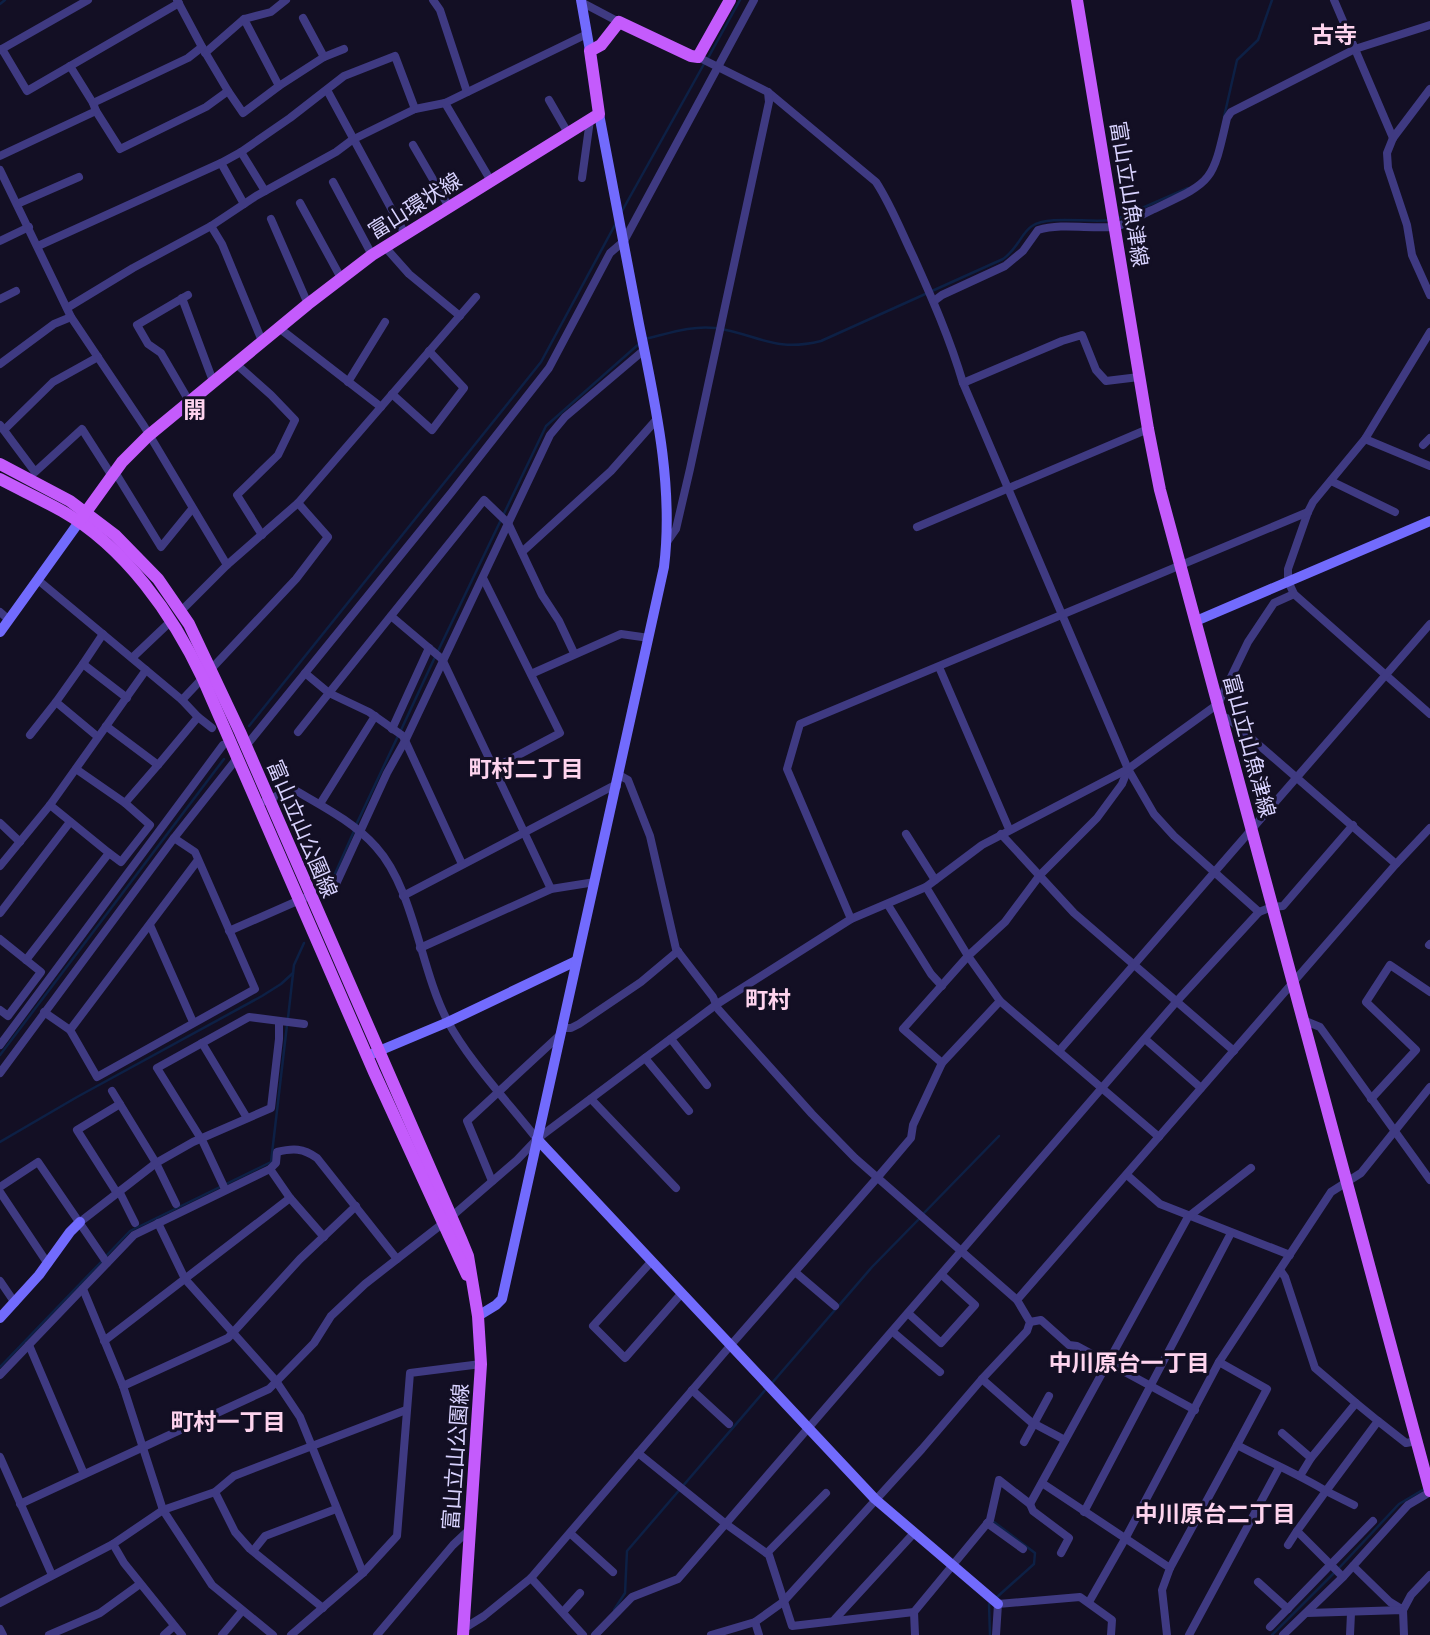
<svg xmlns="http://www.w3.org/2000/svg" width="1430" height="1635" viewBox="0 0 1430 1635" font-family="'Archivo Narrow','Noto Sans JP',sans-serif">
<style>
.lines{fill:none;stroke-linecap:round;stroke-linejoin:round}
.stream{stroke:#0d2045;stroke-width:2.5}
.street{stroke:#3f3a82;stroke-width:8}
.secondary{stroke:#726bfd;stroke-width:10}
.primary{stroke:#c45bfc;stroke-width:12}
.labels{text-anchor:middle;stroke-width:6;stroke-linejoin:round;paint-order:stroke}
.street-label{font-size:21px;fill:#d8d2fe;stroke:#130f24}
.neighbourhood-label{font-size:23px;font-weight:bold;fill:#fed4ee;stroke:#130f24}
</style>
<rect width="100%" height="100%" fill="#130f24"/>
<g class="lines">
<!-- stream -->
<g class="stream">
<polyline points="0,4 5,0"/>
<polyline points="708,58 740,0"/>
<polyline points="1224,117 1237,60 1258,40 1272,0"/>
<polyline points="622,211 704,64"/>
<polyline points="1117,219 1188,188"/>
<path d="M645,339C667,334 692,325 715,328C758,334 773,353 821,341L1003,259C1018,249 1021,233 1032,226C1048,215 1090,223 1111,220"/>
<polyline points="438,651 546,426 640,343"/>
<polyline points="249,726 541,362 616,223"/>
<polyline points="401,730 435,657"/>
<polyline points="356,825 398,736"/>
<polyline points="334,876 354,831"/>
<polyline points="288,1018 294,965 304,943"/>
<polyline points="0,1055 224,759"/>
<polyline points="0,1142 77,1097 262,996 281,984 293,973"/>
<polyline points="923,1214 999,1136"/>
<polyline points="106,1256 130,1231 271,1162 287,1025"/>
<polyline points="0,1367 102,1261"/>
<polyline points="772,1383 872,1267 919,1219"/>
<polyline points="994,1522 1035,1553 1034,1564 997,1597"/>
<polyline points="1339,1568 1399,1504 1426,1488"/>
<polyline points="614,1610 625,1593 627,1551 767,1388"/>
<polyline points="990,1635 989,1604 992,1602"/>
<polyline points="1272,1635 1334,1573"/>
</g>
<!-- street -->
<g class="street">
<polyline points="433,0 440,10 467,92"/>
<polyline points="1334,0 1393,138"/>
<polyline points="581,2 619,22"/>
<polyline points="303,18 324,57"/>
<polyline points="2,49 27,91 179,3"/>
<polyline points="0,50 88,0"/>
<polyline points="205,53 244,19"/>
<path d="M698,57L768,92L876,182C891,205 901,231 913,256C932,298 950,339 963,383L1128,769L1154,814L1174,836L1259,912"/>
<polyline points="70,66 93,103"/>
<polyline points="279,86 324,57 344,49"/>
<polyline points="1430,89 1393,138 1387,153 1388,168 1407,225 1412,255 1430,295"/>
<polyline points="327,90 405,234"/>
<polyline points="228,91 243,113 279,86 244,19 271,12 286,0"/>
<polyline points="549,100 568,133"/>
<polyline points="445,103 491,181"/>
<polyline points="96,111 120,149 206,107 228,91 202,47"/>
<polyline points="413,145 449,207"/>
<polyline points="241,152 265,191"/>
<polyline points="0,156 96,111 93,103 188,58 202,47 177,0"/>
<polyline points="221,163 244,204"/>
<polyline points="0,170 71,317 144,426 227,565"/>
<polyline points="582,178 590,120"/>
<polyline points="333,182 372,255"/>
<polyline points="300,203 341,278"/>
<polyline points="17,204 79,177"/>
<polyline points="271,219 308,304"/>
<polyline points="211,226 222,244 262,341"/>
<polyline points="0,241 29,227"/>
<polyline points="38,246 221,163 241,152 290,118 344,76 395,56 415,109"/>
<polyline points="385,247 409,274 460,316"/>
<polyline points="188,295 137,325 148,344 161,353 189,401"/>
<polyline points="182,298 213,381"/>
<polyline points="0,299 16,291"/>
<path d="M934,301L942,295L1005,266L1023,251L1038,230C1062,223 1088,229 1113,227C1125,226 1140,215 1152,210C1213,181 1212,184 1227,118L1231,112L1355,49L1430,25"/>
<polyline points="67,308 133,268 211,226 256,196 336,152 352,140 415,109 445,103 587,34"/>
<polyline points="279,328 381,407"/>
<polyline points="1430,332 1365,439 1313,502 1308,512 1288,569 1288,581 1294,594 1430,714"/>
<polyline points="235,363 271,395 295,420 278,455 237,495 262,535"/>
<polyline points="0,364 54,324 71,317"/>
<polyline points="348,382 385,322"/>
<polyline points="963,383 1062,341 1082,335 1096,370 1106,381 1139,377"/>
<polyline points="392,394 432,430 464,388 429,351"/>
<polyline points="0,425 35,472 82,429 112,476"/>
<polyline points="4,430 53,382 98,357"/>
<polyline points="1365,439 1430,466"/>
<polyline points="1423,445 1430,438"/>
<polyline points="115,472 161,547 192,509"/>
<polyline points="1331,481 1395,512"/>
<polyline points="917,527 1148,429"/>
<polyline points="667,542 676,529 690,469 769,102 768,92"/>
<polyline points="522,552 611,471 657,419"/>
<polyline points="483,578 560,733 494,768"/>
<polyline points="38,580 182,700 296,579 328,537 298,503"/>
<polyline points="181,611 227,565 298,503 476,297"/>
<polyline points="0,612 9,620"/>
<polyline points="391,616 442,659 551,889"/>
<polyline points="132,658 171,621"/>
<polyline points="83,664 103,634"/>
<polyline points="939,667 1009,829"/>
<polyline points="531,674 621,634 649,638"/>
<polyline points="1221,716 1229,719 1396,864"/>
<polyline points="198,717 212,728"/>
<polyline points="106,726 158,765 125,803"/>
<polyline points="392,729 429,648"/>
<polyline points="298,732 329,693 305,673"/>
<polyline points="30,735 56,702"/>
<polyline points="98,737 56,702 83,664 127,698"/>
<polyline points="246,746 451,493 549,368 610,253 624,241 754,0"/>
<polyline points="158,765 198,717 182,700"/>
<polyline points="76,769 125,803 150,825 121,862 109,853"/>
<polyline points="619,775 628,780 650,836 676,949 713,997 718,1009 812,1114 855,1158 1017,1300 1030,1322 1027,1331 982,1379 922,1449 783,1602 755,1622 711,1635"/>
<path d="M265,801L293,789C322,806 354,822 376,847C414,889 420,968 447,1020C468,1060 508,1102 537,1139"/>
<polyline points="320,804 375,716"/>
<polyline points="0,823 20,842"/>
<polyline points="906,834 935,880"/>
<polyline points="1001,834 1074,913 1234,1051"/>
<polyline points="174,838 195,852 255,989 97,1077 70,1030 198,860"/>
<polyline points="462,864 403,736 369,712 329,693 484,500 508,523 542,595 559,621 574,653"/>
<polyline points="0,866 50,805 146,670"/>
<polyline points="926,887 968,956 1000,1001 1159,1137"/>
<polyline points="403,896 613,786 617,786"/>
<polyline points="888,905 931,974 942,986"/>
<polyline points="0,913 70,822"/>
<polyline points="851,919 787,769 800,724 1308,512"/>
<polyline points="150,925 193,1022"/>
<polyline points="229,931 336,884 387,773 406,739 550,435 565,417 644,350"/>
<polyline points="0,939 41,972 8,1016 0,1010"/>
<polyline points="1429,945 1430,944"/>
<polyline points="420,948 551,889 595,882"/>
<polyline points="26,960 109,853 50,805"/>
<polyline points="44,1012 70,1030"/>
<polyline points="1303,1020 1320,1027 1430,1180"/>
<polyline points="562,1028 571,1028 579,1024 641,982 678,951"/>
<polyline points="671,1039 707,1085"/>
<polyline points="1145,1039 1201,1088"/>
<polyline points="202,1043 247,1118"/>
<polyline points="0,1045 223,745"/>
<polyline points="1059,1051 1430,624"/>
<polyline points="645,1058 689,1111"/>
<polyline points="942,1063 903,1029 968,956 1005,922 1040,875 1097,818 1122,784 1128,769"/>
<polyline points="0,1073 174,838 238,757"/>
<polyline points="112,1091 156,1163 176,1204"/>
<polyline points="591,1099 676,1188"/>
<polyline points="1371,1099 1416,1050 1366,1002 1390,965 1430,992"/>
<polyline points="270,1169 290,1198 324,1237"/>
<polyline points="1127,1175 1160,1204 1290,1255"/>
<polyline points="492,1181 467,1121 561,1034"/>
<polyline points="0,1187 38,1162 107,1263"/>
<polyline points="225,1189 203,1142 157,1068 249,1017 304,1024"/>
<polyline points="119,1191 135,1223"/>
<polyline points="0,1192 48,1264"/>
<polyline points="117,1193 77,1130 120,1104"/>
<polyline points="80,1222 156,1163 193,1142 271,1108 279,1039 279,1021"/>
<polyline points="158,1223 185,1279 276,1381 300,1417 363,1573"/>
<polyline points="651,1262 593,1326 625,1358 681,1294"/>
<polyline points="1280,1270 1285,1277 1315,1368 1356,1403 1311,1458"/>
<polyline points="795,1272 835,1306"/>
<polyline points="0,1281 15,1303"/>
<polyline points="83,1289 123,1386 163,1510 212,1585 273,1635"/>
<polyline points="1017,1300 1396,864 1430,828"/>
<polyline points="909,1314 941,1343 975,1305 942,1275"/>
<polyline points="1030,1322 1041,1320 1069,1345 1077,1346 1195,1410"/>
<polyline points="893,1332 940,1372"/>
<polyline points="104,1341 290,1198"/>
<polyline points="29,1345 84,1474"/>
<path d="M1219,1362L1267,1389L1237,1445C1267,1461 1298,1474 1326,1491L1297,1531L1343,1577"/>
<path d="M0,1375L134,1235L270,1169L276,1163L277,1152C293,1148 303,1148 317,1158L397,1259"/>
<polyline points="982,1379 1031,1422 1065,1440"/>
<polyline points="123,1386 228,1338 300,1259 356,1206"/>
<polyline points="692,1390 729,1424"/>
<polyline points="1378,1421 1406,1443 1417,1441"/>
<polyline points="1282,1433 1311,1458 1300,1476"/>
<polyline points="1024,1442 1049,1396"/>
<polyline points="638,1453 726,1524 769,1555 792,1626 914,1612"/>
<polyline points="0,1457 52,1575"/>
<polyline points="1042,1483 1170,1568 1162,1590 1167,1635"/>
<polyline points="215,1492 235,1532 250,1549 323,1608"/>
<polyline points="20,1504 269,1389 314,1343 331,1316 365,1284 451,1217 517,1160 537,1139 717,1004 851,919 926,887 982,845 1128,769 1211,709 1218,704 1248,642 1274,603 1294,594"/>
<polyline points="1030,1504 1033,1511 1069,1538 1061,1553"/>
<polyline points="1354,1505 1326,1491 1378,1421 1356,1403"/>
<polyline points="1084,1512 1231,1233"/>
<polyline points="987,1523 1023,1549"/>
<polyline points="571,1534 613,1572"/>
<polyline points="113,1544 124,1563 182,1635"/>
<polyline points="1288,1545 1297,1531"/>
<polyline points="253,1551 265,1536 336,1509"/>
<polyline points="767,1553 826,1493"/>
<polyline points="1353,1566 1390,1602 1403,1610 1411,1595 1430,1575"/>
<polyline points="1170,1568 1237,1445"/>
<polyline points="531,1578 583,1635"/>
<polyline points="1258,1582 1288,1609"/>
<polyline points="1089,1602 1125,1539 1219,1362 1331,1192 1361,1173 1430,1087"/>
<polyline points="0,1603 113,1544 163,1510 215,1492 234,1476 406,1410"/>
<polyline points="563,1612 580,1593"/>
<polyline points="1307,1613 1403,1610 1404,1635"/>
<polyline points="835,1619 914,1533"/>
<polyline points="755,1622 759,1635"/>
<polyline points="1270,1627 1373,1521"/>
<polyline points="0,1629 3,1635"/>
<polyline points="463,1629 484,1616 531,1578 730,1346 877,1178 911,1138 913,1125 942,1063 1000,1001"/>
<polyline points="49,1635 100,1613 140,1584"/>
<polyline points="164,1635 174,1626"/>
<polyline points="222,1635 242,1611"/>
<polyline points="291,1635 363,1573 397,1536 410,1373 481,1364"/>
<polyline points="377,1635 453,1545 469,1530"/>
<polyline points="595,1635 632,1597 678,1579 1177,1001 1259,912 1272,907 1283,906 1353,825"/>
<polyline points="915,1635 914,1612 990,1520 999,1480 1030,1504 1188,1217 1251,1168"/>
<polyline points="996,1635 998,1604 1080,1597 1112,1620 1111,1635"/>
<polyline points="1189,1635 1279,1468"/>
<polyline points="1283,1635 1343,1577 1408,1505 1430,1492"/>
<polyline points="1350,1635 1351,1613"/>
</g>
<!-- secondary -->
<g class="secondary">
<polyline points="581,0 590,51"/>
<polyline points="1196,621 1430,521"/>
<polyline points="0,632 79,522"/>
<polyline points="367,1056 448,1022 576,961"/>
<polyline points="537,1139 875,1499 998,1604"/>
<path d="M478,1316L496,1305L502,1299L664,567C674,485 655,403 639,324C626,254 613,184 599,114"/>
<polyline points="0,1318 39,1275 70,1232 80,1222"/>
</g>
<!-- primary -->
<g class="primary">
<polyline points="1077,0 1148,429 1160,490 1430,1491"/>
<polyline points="0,464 70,501 115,535 158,579 189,624 240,732 461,1239 468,1256 478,1316 481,1364 463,1635"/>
<path d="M0,479C21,490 42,500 62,511C125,547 173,615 203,679L374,1072L467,1275"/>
<polyline points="81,519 122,462 148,436 308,304 372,255 599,114 590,51 601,45 619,22 691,56 698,57 730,0"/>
</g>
</g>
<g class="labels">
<!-- street labels -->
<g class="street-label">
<text transform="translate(1129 194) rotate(81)" y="7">富山立山魚津線</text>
<text transform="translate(415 206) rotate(-32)" y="7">富山環状線</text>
<text transform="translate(1249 746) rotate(75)" y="7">富山立山魚津線</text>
<text transform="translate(302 829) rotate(67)" y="7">富山立山公園線</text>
<text transform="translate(456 1457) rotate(-86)" y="7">富山立山公園線</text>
</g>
<!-- neighbourhood labels -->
<g class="neighbourhood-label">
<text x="1334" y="43">古寺</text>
<text x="195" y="418">開</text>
<text x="526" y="777">町村二丁目</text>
<text x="768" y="1008">町村</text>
<text x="1129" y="1371">中川原台一丁目</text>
<text x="228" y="1430">町村一丁目</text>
<text x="1215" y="1522">中川原台二丁目</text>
</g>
</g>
</svg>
